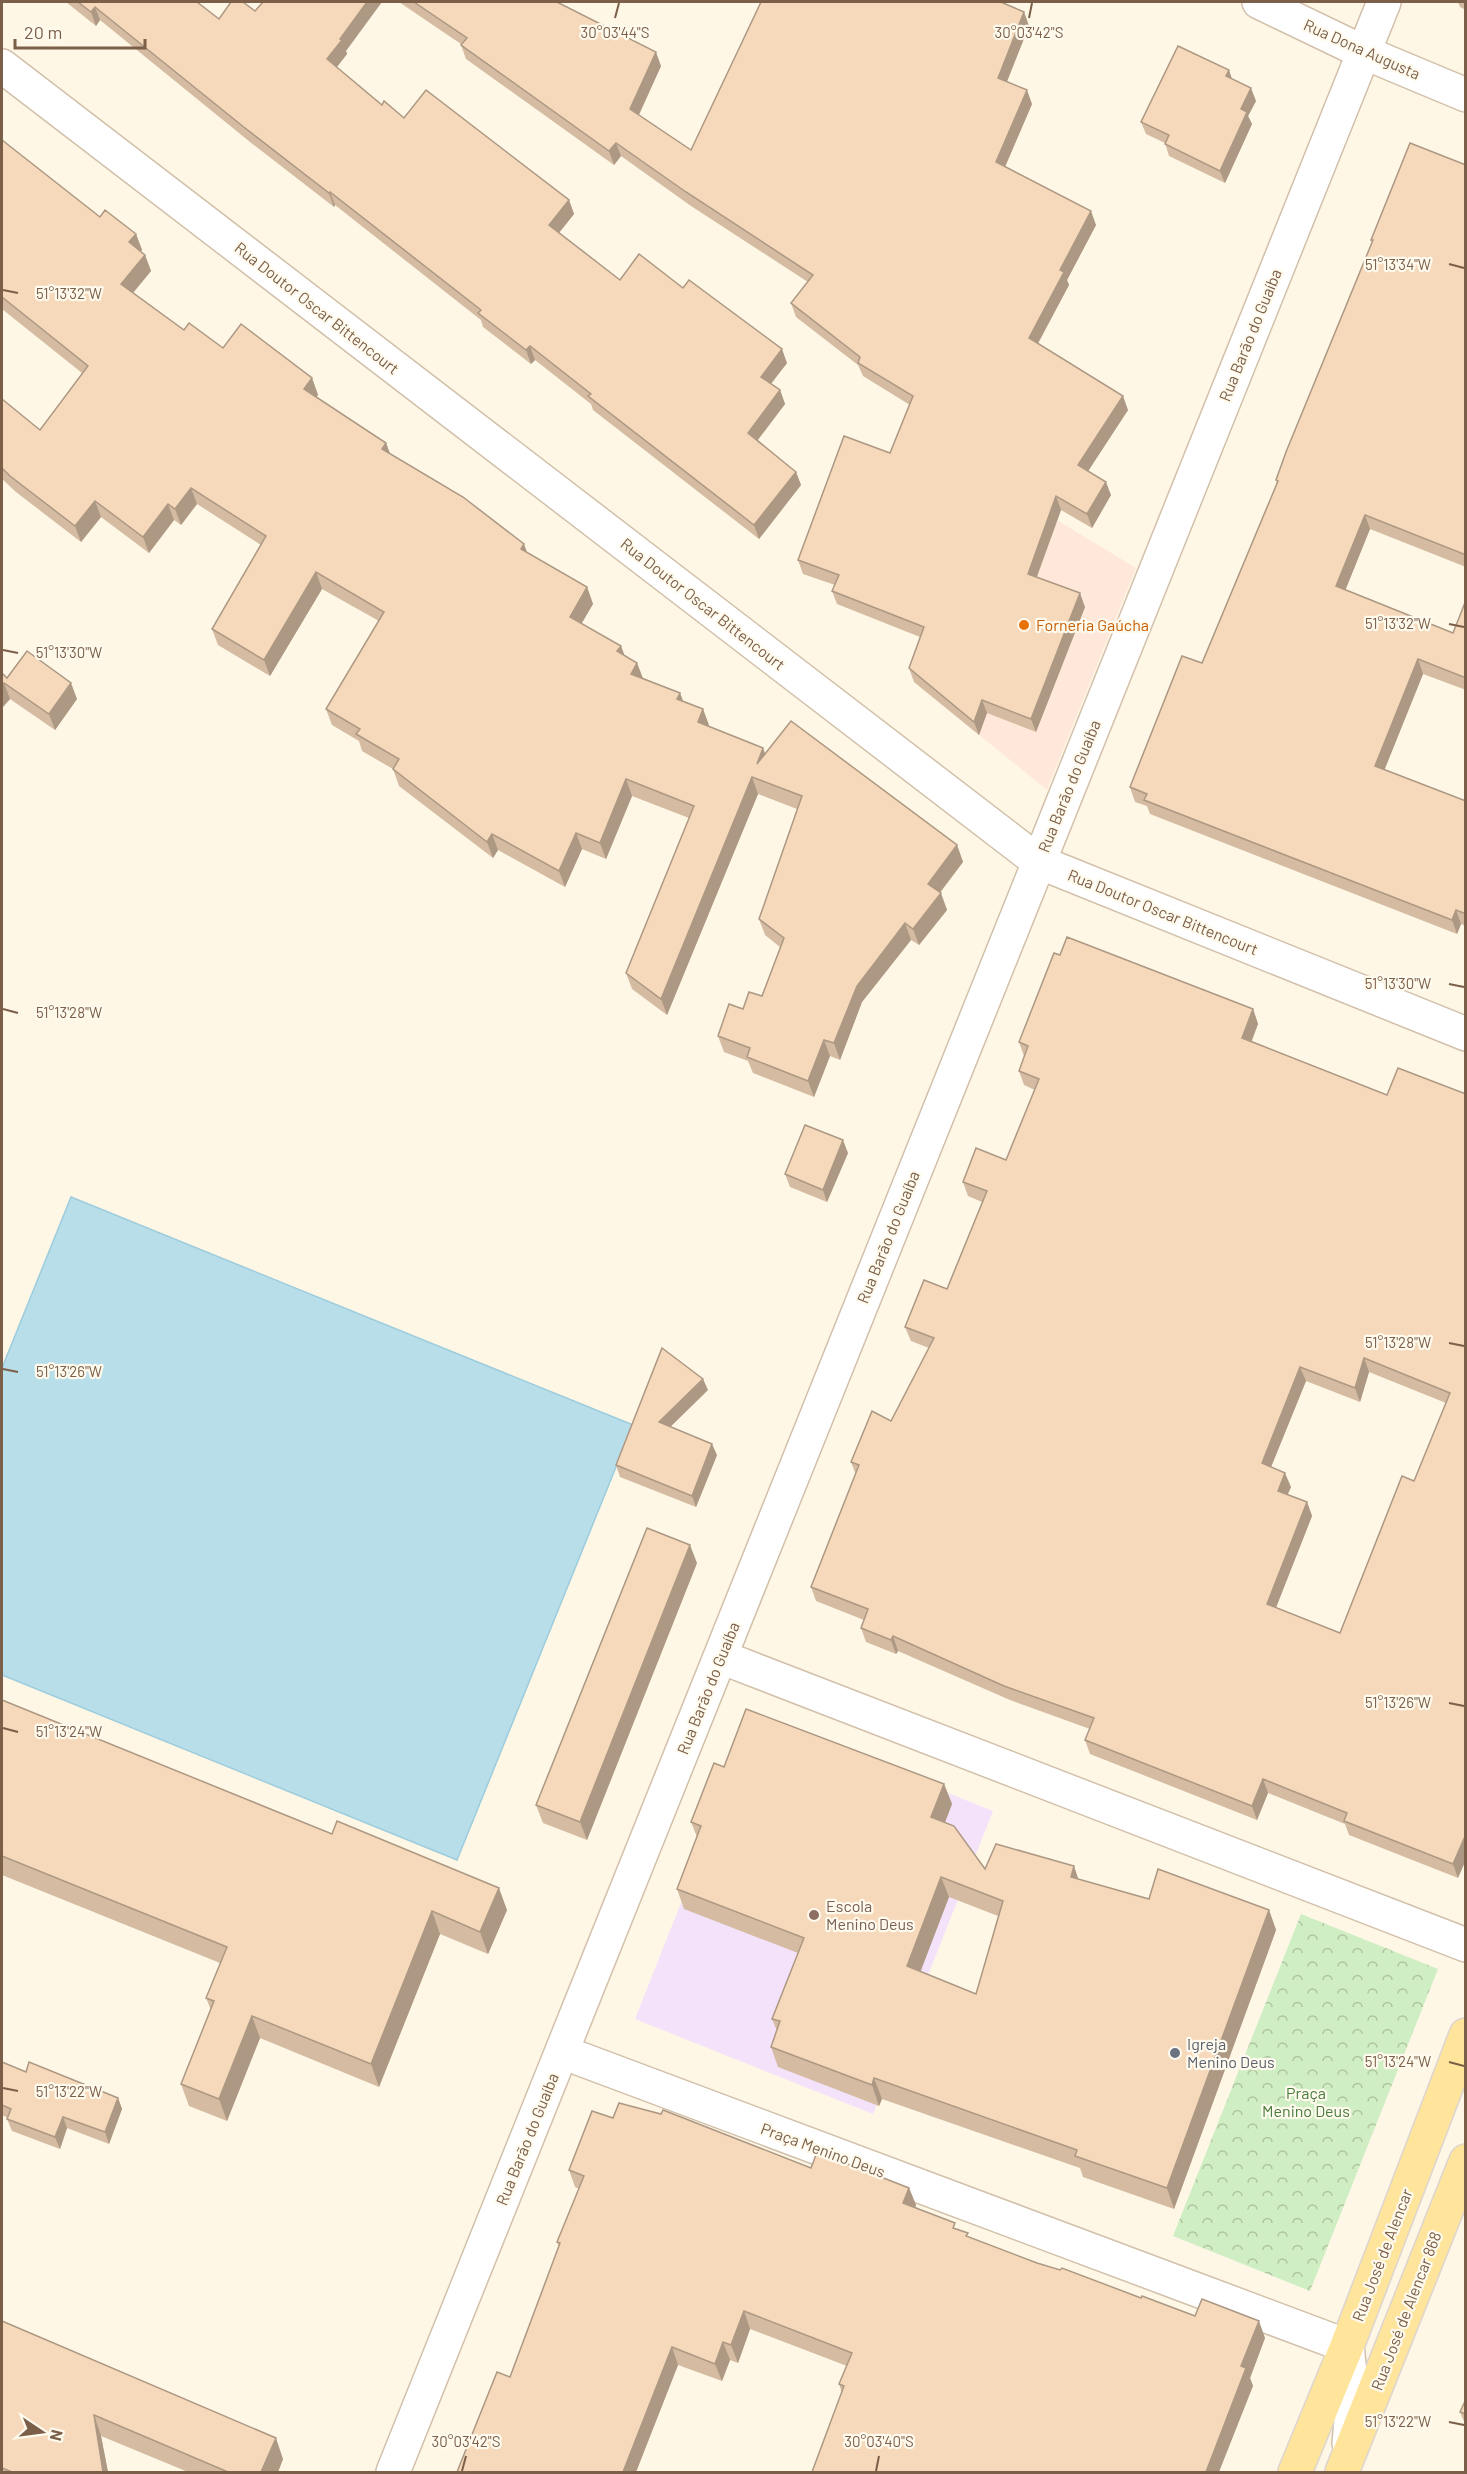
<svg xmlns="http://www.w3.org/2000/svg" width="1467" height="2474" viewBox="0 0 1467 2474" font-family="Barlow,sans-serif">
<style>
.commercial{fill:#ffe8d9}
.education{fill:#f4e2fb}
.park{fill:url(#park-crowns)}
.water{fill:#b8deea;stroke:#9dccdd;stroke-width:1.5}
.lines{fill:none;stroke-linecap:round;stroke-linejoin:round}
.minor-casing{stroke:#d2c0aa;stroke-width:36}
.major-casing{stroke:#ddd5cf;stroke-width:36}
.minor{stroke:#fff;stroke-width:33}
.major{stroke:#ffe49c;stroke-width:33}
.wall{fill:#d4bba1;fill-rule:evenodd}
.shaded-wall{fill:#ac9883}
.building{fill:#f6d9bb;stroke:#ac9883;stroke-width:1.5;fill-rule:evenodd}
.ticks{fill:none;stroke:#7b5f48;stroke-width:2}
.food-dot{fill:#e8710a;stroke:#fffaee;stroke-width:2}
.education-dot{fill:#8d6e63;stroke:#fffaee;stroke-width:2}
.worship-dot{fill:#6b7280;stroke:#fffaee;stroke-width:2}
.labels{text-anchor:middle;stroke-width:4.5;stroke-linejoin:round;paint-order:stroke}
.street-label{font-size:16px;fill:#7b5f48;stroke:#fffaee}
.food-label{font-size:16px;fill:#c56008;stroke:#fffaee;text-anchor:start}
.education-label{font-size:16px;fill:#785e54;stroke:#fffaee;text-anchor:start}
.worship-label{font-size:16px;fill:#5b616d;stroke:#fffaee;text-anchor:start}
.park-label{font-size:16px;fill:#487b3c;stroke:#fffaee}
.ticks-label{font-size:15px;text-anchor:middle;fill:#7b5f48;stroke:#fffaee;stroke-width:4.5;stroke-linejoin:round;paint-order:stroke}
</style>
<defs>
<pattern id="park-crowns" width="20" height="18" patternUnits="userSpaceOnUse" patternTransform="scale(1.5)"><rect width="20" height="18" fill="#d0eec3"/><path d="M2 6a3 3 0 1 1 6 0M12 15a3 3 0 1 1 6 0" fill="none" stroke="#aec4a0"/></pattern>
</defs>
<rect width="100%" height="100%" fill="#fef7e6"/>
<!-- commercial -->
<polygon class="commercial" points="988,478 1136,568 1047,790 914,682"/>
<!-- education -->
<polygon class="education" points="755,1716 993,1811 873,2114 635,2019"/>
<!-- park -->
<polygon class="park" points="1301,1914 1438,1969 1310,2291 1173,2236"/>
<!-- water -->
<polygon class="water" points="71,1197 633,1425 457,1860 2,1675 2,1368"/>
<g class="lines">
<!-- minor casing -->
<g class="minor-casing">
<g id="minor">
<polyline points="1259,2 1363,52 1466,95"/>
<polyline points="2,66 1039,862 1466,1034"/>
<polyline points="721,1657 1466,1945"/>
<polyline points="562,2052 1347,2346 1353,2400 1349,2443"/>
<polyline points="393,2472 1384,2"/>
</g>
</g>
<!-- major casing -->
<g class="major-casing">
<g id="major">
<polyline points="1295,2472 1347,2346 1466,2035"/>
<polyline points="1342,2472 1466,2161"/>
</g>
</g>
<!-- minor -->
<use href="#minor" class="minor"/>
<!-- major -->
<use href="#major" class="major"/>
</g>
<!-- wall -->
<g class="wall">
<polygon points="66,2 197,2 219,19 255,11 346,51 347,54 337,67 382,105 404,118 569,200 574,214 559,233 620,280 683,288 787,363 771,384 780,390 785,404 758,440 796,472 801,485 759,539 593,410 591,404 535,360 531,364 483,327 481,320 335,205 334,207 250,142 100,20 96,26"/>
<polygon points="399,2 557,2 661,66 639,115 691,150 1024,12 1029,26 1007,82 1032,104 1005,167 1096,225 1067,280 1069,285 1038,344 1128,410 1088,471 1111,495 1092,528 1061,510 1037,577 1085,607 1036,732 987,713 979,735 914,682 909,668 920,637 837,604 832,591 835,585 803,574 798,560 890,453 910,405 863,376 858,365 796,317 791,303 808,282 691,206 621,156 614,165 466,59 461,45 461,44"/>
<polygon points="1458,2 1466,2 1466,10 1460,7"/>
<polygon points="1232,79 1256,101 1248,116 1252,124 1225,183 1169,156 1165,143 1146,134 1141,122"/>
<polygon points="2,136 4,142 100,217 136,234 142,250 141,251 145,255 151,271 133,293 184,330 223,348 312,378 318,395 316,397 386,443 390,454 528,553 587,587 593,604 581,624 621,646 624,655 637,663 643,678 680,693 683,701 703,709 708,726 763,748 765,753 957,845 963,862 940,893 947,910 919,945 911,940 862,1002 840,1060 830,1056 814,1097 753,1073 748,1061 724,1052 718,1036 743,1009 762,996 780,947 765,935 759,919 797,809 758,794 667,1015 632,989 626,973 689,818 632,796 606,859 582,849 565,887 498,850 493,858 399,786 393,769 362,751 359,741 332,725 326,709 379,621 322,589 270,676 218,645 212,629 261,545 197,504 181,525 174,520 149,553 101,517 81,542 16,492 2,479 2,399 40,430 82,373 2,309"/>
<polygon points="1466,165 1466,567 1370,529 1345,590 1453,633 1466,600 1466,690 1423,674 1384,770 1466,801 1466,926 1461,924 1457,934 1150,814 1147,806 1135,802 1130,787 1202,663 1277,483 1276,480 1372,242 1371,240"/>
<polygon points="2,673 7,678 77,699 55,730 10,699 2,708"/>
<path d="M1253,1009L1258,1024L1252,1041L1387,1095L1466,1094L1458,1878L1349,1835L1345,1824L1268,1793L1257,1820L1090,1754L1085,1740L1090,1729L1010,1700L898,1651L896,1654L866,1642L861,1628L864,1620L816,1601L811,1587L856,1475L851,1462L891,1421L929,1348L911,1341L905,1327L947,1289L982,1202L968,1196L963,1182L1006,1160L1035,1090L1024,1085L1019,1071L1024,1056L1019,1042ZM1369,1372L1446,1403L1414,1481L1340,1633L1276,1607L1312,1516L1307,1502L1287,1495L1291,1487L1271,1467L1306,1381L1360,1402Z"/>
<polygon points="848,1153 827,1202 790,1187 785,1174"/>
<polygon points="708,1390 670,1427 717,1455 696,1507 620,1477 616,1465"/>
<polygon points="697,1563 587,1840 543,1823 536,1805"/>
<polygon points="2,1700 507,1910 488,1954 440,1934 379,2087 260,2038 227,2121 189,2106 181,2084 211,2010 206,1998 220,1963 2,1875"/>
<path d="M724,1767L944,1784L952,1804L945,1822L985,1869L1078,1879L1149,1899L1269,1910L1276,1930L1174,2209L1083,2177L1080,2168L882,2099L879,2106L778,2067L771,2047L777,2031L772,2019L798,1953L684,1909L677,1889L697,1837L691,1822ZM949,1897L998,1916L976,1994L920,1971Z"/>
<polygon points="2,2062 26,2072 118,2098 122,2109 109,2144 67,2128 60,2149 12,2131 7,2119 8,2118 2,2115"/>
<polygon points="613,2118 811,2168 909,2188 916,2205 915,2208 957,2229 970,2238 1037,2263 1141,2298 1265,2338 1250,2378 1253,2386 842,2393 839,2384 847,2366 750,2329 738,2363 730,2360 722,2381 678,2365 636,2472 457,2472 510,2377 559,2247 557,2242 579,2189 575,2187 569,2170"/>
<polygon points="2,2321 283,2459 278,2472 188,2472 101,2436 108,2472 2,2472"/>
<polygon points="1466,2399 1466,2426 1460,2412"/>
</g>
<!-- shaded-wall -->
<g class="shaded-wall">
<polygon points="367,2 382,2 346,51 347,54 332,73 327,59 340,39"/>
<polygon points="95,7 100,20 96,26 91,12"/>
<polygon points="1024,12 1029,26 1003,91 998,78"/>
<polygon points="656,52 661,66 635,123 630,109"/>
<polygon points="1229,70 1233,82 1226,76"/>
<polygon points="1251,88 1256,101 1248,116 1252,124 1225,183 1220,171 1241,109"/>
<polygon points="1027,90 1032,104 1001,176 996,162"/>
<polygon points="616,143 621,156 614,165 609,151"/>
<polygon points="330,192 335,205 334,207 329,193"/>
<polygon points="569,200 574,214 554,239 549,225"/>
<polygon points="1091,211 1096,225 1067,280 1069,285 1033,352 1029,338 1060,270"/>
<polygon points="136,234 142,250 135,259 129,242"/>
<polygon points="145,255 151,271 127,300 121,284"/>
<polygon points="530,346 535,360 531,364 526,350"/>
<polygon points="782,349 787,363 766,390 761,377"/>
<polygon points="312,378 318,395 310,405 304,389"/>
<polygon points="780,390 785,404 753,446 748,433"/>
<polygon points="1123,396 1128,410 1083,479 1078,465"/>
<polygon points="386,443 392,459 382,449"/>
<polygon points="796,472 801,485 759,539 754,525"/>
<polygon points="1106,482 1111,495 1092,528 1087,514"/>
<polygon points="191,488 197,504 181,525 175,509"/>
<polygon points="1056,496 1061,510 1033,587 1028,574"/>
<polygon points="95,501 101,517 81,542 75,526"/>
<polygon points="168,504 174,520 149,553 143,537"/>
<polygon points="1365,515 1370,529 1341,601 1336,586"/>
<polygon points="524,544 530,560 521,549"/>
<polygon points="316,572 322,589 270,676 264,660"/>
<polygon points="587,587 593,604 576,633 570,617"/>
<polygon points="1080,593 1085,607 1036,732 1031,719"/>
<polygon points="621,646 627,662 617,651"/>
<polygon points="1418,659 1423,674 1380,781 1375,766"/>
<polygon points="637,663 643,679 631,674"/>
<polygon points="4,683 10,699 2,708 2,685"/>
<polygon points="71,683 77,699 55,730 49,714"/>
<polygon points="680,693 686,709 677,699"/>
<polygon points="982,700 987,713 979,735 974,722"/>
<polygon points="703,709 709,725 704,739 698,722"/>
<polygon points="763,748 769,765 757,764"/>
<polygon points="752,777 758,794 667,1015 661,999"/>
<polygon points="626,779 632,796 606,859 600,843"/>
<polygon points="576,833 582,849 565,887 559,871"/>
<polygon points="492,834 498,850 493,858 487,842"/>
<polygon points="957,845 963,862 934,900 928,884"/>
<polygon points="941,893 947,910 919,945 913,929"/>
<polygon points="1456,910 1461,924 1457,934 1452,920"/>
<polygon points="905,923 911,940 862,1002 840,1060 834,1043 857,986"/>
<polygon points="1253,1009 1258,1024 1247,1052 1242,1038"/>
<polygon points="824,1040 830,1056 814,1097 808,1081"/>
<polygon points="843,1140 848,1153 827,1202 823,1190"/>
<polygon points="1364,1358 1369,1372 1360,1402 1355,1388"/>
<polygon points="1300,1367 1306,1381 1267,1477 1262,1463"/>
<polygon points="703,1379 708,1390 663,1434 659,1422"/>
<polygon points="712,1444 717,1455 696,1507 692,1496"/>
<polygon points="1285,1473 1291,1487 1283,1505 1278,1491"/>
<polygon points="1307,1502 1312,1516 1272,1618 1267,1604"/>
<polygon points="690,1545 697,1563 587,1840 580,1822"/>
<polygon points="893,1636 898,1651 896,1654 891,1640"/>
<polygon points="1263,1779 1268,1793 1257,1820 1252,1806"/>
<polygon points="944,1784 952,1804 939,1838 931,1817"/>
<polygon points="1466,1834 1466,1860 1458,1878 1453,1864"/>
<polygon points="1074,1866 1081,1887 1071,1877"/>
<polygon points="941,1877 949,1897 915,1986 907,1966"/>
<polygon points="499,1888 507,1910 488,1954 480,1932"/>
<polygon points="1269,1910 1276,1930 1174,2209 1167,2188"/>
<polygon points="432,1911 440,1934 379,2087 371,2064"/>
<polygon points="252,2016 260,2038 227,2121 219,2099"/>
<polygon points="874,2078 882,2099 879,2106 872,2085"/>
<polygon points="118,2098 122,2109 109,2144 105,2132"/>
<polygon points="63,2117 67,2128 60,2149 55,2137"/>
<polygon points="909,2188 916,2205 910,2221 903,2203"/>
<polygon points="744,2311 750,2329 738,2363 731,2345"/>
<polygon points="1259,2321 1265,2338 1250,2378 1253,2386 1219,2472 1206,2472 1241,2366"/>
<polygon points="723,2342 730,2360 722,2381 715,2364"/>
<polygon points="672,2347 678,2365 636,2472 623,2472"/>
<polygon points="94,2415 101,2436 108,2472 103,2472"/>
<polygon points="276,2438 283,2459 278,2472 261,2472"/>
</g>
<!-- building -->
<g class="building">
<polygon points="78,2 197,2 219,19 231,2 243,2 255,11 263,2 367,2 340,39 342,40 327,59 382,105 384,101 404,118 426,90 569,200 549,225 620,280 639,254 683,288 689,280 782,349 761,377 780,390 748,433 796,472 754,525 588,396 591,394 530,346 526,350 478,313 481,310 330,192 329,193 245,128 95,7 91,12"/>
<polygon points="414,2 557,2 656,52 630,109 691,150 761,2 1001,2 1024,12 998,78 1027,90 996,162 1091,211 1060,270 1064,272 1029,338 1123,396 1078,465 1106,482 1087,514 1056,496 1028,574 1080,593 1031,719 982,700 974,722 909,668 924,627 832,591 839,575 798,560 844,436 890,453 913,396 858,363 860,357 791,303 813,275 686,192 616,143 609,151 461,45 467,38"/>
<polygon points="1178,46 1229,70 1226,76 1251,88 1241,109 1247,112 1220,171 1165,144 1169,135 1141,122"/>
<polygon points="2,140 100,217 105,210 136,234 129,242 145,255 121,284 184,330 189,323 223,348 241,324 312,378 304,389 386,443 382,449 463,497 524,544 521,549 587,587 570,617 621,646 617,651 637,663 631,674 680,693 677,699 703,709 698,722 763,748 757,764 791,721 957,845 928,884 941,893 913,929 905,923 857,986 834,1043 824,1040 808,1081 747,1057 750,1048 718,1036 729,1004 743,1009 749,992 762,996 784,938 759,919 802,796 752,777 661,999 626,973 694,806 626,779 600,843 576,833 559,871 492,834 487,842 393,769 399,759 356,734 360,729 326,709 384,612 316,572 264,660 212,629 266,536 191,488 175,509 168,504 143,537 95,501 75,526 10,476 2,468 2,399 40,430 88,366 2,297"/>
<polygon points="1410,143 1466,165 1466,555 1365,515 1336,586 1453,633 1466,600 1466,678 1418,659 1375,766 1466,801 1466,914 1456,910 1452,920 1144,800 1147,794 1130,787 1182,656 1202,663 1278,481 1276,480 1286,452 1373,240 1371,240"/>
<polygon points="27,651 71,683 49,714 4,683 2,685 2,673 7,678"/>
<path d="M1067,937L1253,1009L1242,1038L1387,1095L1398,1068L1466,1094V1834L1453,1864L1344,1821L1347,1813L1263,1779L1252,1806L1085,1740L1094,1718L1004,1686L893,1636L891,1640L861,1628L868,1609L811,1587L859,1465L851,1462L872,1411L891,1421L934,1338L905,1327L924,1280L947,1289L987,1191L963,1182L976,1148L1006,1160L1039,1079L1019,1071L1028,1046L1019,1042L1054,953L1060,955ZM1364,1358L1450,1393L1414,1481L1402,1476L1340,1633L1267,1604L1307,1502L1278,1491L1285,1473L1262,1463L1300,1367L1355,1388Z"/>
<polygon points="805,1125 843,1140 823,1190 785,1174"/>
<polygon points="662,1348 703,1379 659,1422 712,1444 692,1496 616,1465"/>
<polygon points="647,1528 690,1545 580,1822 536,1805"/>
<polygon points="2,1700 332,1834 337,1821 499,1888 480,1932 432,1911 371,2064 252,2016 219,2099 181,2084 214,2001 206,1998 227,1947 2,1856"/>
<path d="M746,1709L944,1784L931,1817L954,1826L985,1869L996,1844L1074,1866L1071,1877L1149,1899L1158,1869L1269,1910L1167,2188L1075,2156L1077,2150L874,2078L872,2085L771,2047L780,2021L772,2019L804,1938L677,1889L701,1826L691,1822L714,1763L724,1767ZM941,1877L1003,1901L976,1994L907,1966Z"/>
<polygon points="2,2062 26,2072 29,2062 118,2098 105,2132 63,2117 55,2137 7,2119 11,2109 2,2105"/>
<polygon points="619,2103 661,2114 663,2110 811,2168 817,2152 909,2188 903,2203 955,2223 953,2228 968,2233 966,2236 1037,2263 1060,2270 1062,2268 1141,2298 1142,2296 1195,2316 1202,2299 1259,2321 1241,2366 1246,2368 1206,2472 812,2472 844,2386 839,2384 852,2353 744,2311 731,2345 723,2342 715,2364 672,2347 623,2472 457,2472 497,2372 510,2377 560,2243 557,2242 584,2176 569,2170 592,2111 613,2118"/>
<polygon points="2,2321 276,2438 261,2472 228,2472 94,2415 103,2472 12,2472 2,2468"/>
<polygon points="1466,2399 1466,2414 1460,2412"/>
</g>
<!-- ticks -->
<path class="ticks" d="M615,18L619,3M1029,18L1032,3M1449,264L1464,268M3,290L18,293M1449,624L1464,627M3,650L18,653M1449,984L1464,987M3,1009L18,1013M1449,1343L1464,1346M3,1369L18,1372M1449,1703L1464,1706M3,1728L18,1732M1449,2062L1464,2066M3,2088L18,2091M1449,2422L1464,2425M462,2471L466,2456M876,2471L879,2456"/>
<!-- markers -->
<circle class="food-dot" cx="1024" cy="625" r="6"/>
<circle class="education-dot" cx="814" cy="1915" r="6"/>
<circle class="worship-dot" cx="1175" cy="2053" r="6"/>
<g class="labels">
<!-- street labels -->
<g class="street-label">
<text transform="translate(1362 49) rotate(24)" y="6">Rua Dona Augusta</text>
<text transform="translate(317 308) rotate(38)" y="6">Rua Doutor Oscar Bittencourt</text>
<text transform="translate(1250 335) rotate(-68)" y="6">Rua Barão do Guaíba</text>
<text transform="translate(703 604) rotate(38)" y="6">Rua Doutor Oscar Bittencourt</text>
<text transform="translate(1069 786) rotate(-68)" y="6">Rua Barão do Guaíba</text>
<text transform="translate(1163 912) rotate(22)" y="6">Rua Doutor Oscar Bittencourt</text>
<text transform="translate(888 1237) rotate(-68)" y="6">Rua Barão do Guaíba</text>
<text transform="translate(708 1688) rotate(-68)" y="6">Rua Barão do Guaíba</text>
<text transform="translate(527 2139) rotate(-68)" y="6">Rua Barão do Guaíba</text>
<text transform="translate(823 2150) rotate(20)" y="6">Praça Menino Deus</text>
<text transform="translate(1382 2255) rotate(-69)" y="6">Rua José de Alencar</text>
<text transform="translate(1406 2311) rotate(-69)" y="6">Rua José de Alencar 868</text>
</g>
<!-- food labels -->
<g class="food-label">
<text x="1036" y="631">Forneria Gaúcha</text>
</g>
<!-- education labels -->
<g class="education-label">
<text x="826" y="1912">Escola<tspan x="826" dy="18">Menino Deus</tspan></text>
</g>
<!-- worship labels -->
<g class="worship-label">
<text x="1187" y="2050">Igreja<tspan x="1187" dy="18">Menino Deus</tspan></text>
</g>
<!-- park labels -->
<g class="park-label">
<text x="1306" y="2099">Praça<tspan x="1306" dy="18">Menino Deus</tspan></text>
</g>
</g>
<g class="ticks-label">
<text x="615" y="38">30°03'44"S</text>
<text x="1029" y="38">30°03'42"S</text>
<text x="1398" y="270">51°13'34"W</text>
<text x="69" y="299">51°13'32"W</text>
<text x="1398" y="629">51°13'32"W</text>
<text x="69" y="658">51°13'30"W</text>
<text x="1398" y="989">51°13'30"W</text>
<text x="69" y="1018">51°13'28"W</text>
<text x="1398" y="1348">51°13'28"W</text>
<text x="69" y="1377">51°13'26"W</text>
<text x="1398" y="1708">51°13'26"W</text>
<text x="69" y="1737">51°13'24"W</text>
<text x="1398" y="2067">51°13'24"W</text>
<text x="69" y="2097">51°13'22"W</text>
<text x="1398" y="2427">51°13'22"W</text>
<text x="466" y="2447">30°03'42"S</text>
<text x="879" y="2447">30°03'40"S</text>
</g>
<!-- border -->
<rect width="1467" height="2474" fill="none" stroke="#7b5f48" stroke-width="6"/>
<!-- north arrow -->
<g transform="translate(42 2432) rotate(103)" stroke="#fffaee" stroke-width="4.5" paint-order="stroke">
<path d="M0-4.5L10 22L0 15L-10 22Z" fill="#7b5f48"/>
<text y="-9" font-size="16" font-weight="bold" text-anchor="middle" fill="#7b5f48">N</text>
</g>
<!-- scale -->
<path d="M15 39v9h130v-9" fill="none" stroke="#7b5f48" stroke-width="3"/>
<text x="24" y="39" font-size="18" fill="#7b5f48" stroke="#fffaee" stroke-width="4.5" paint-order="stroke">20 m</text>
</svg>
